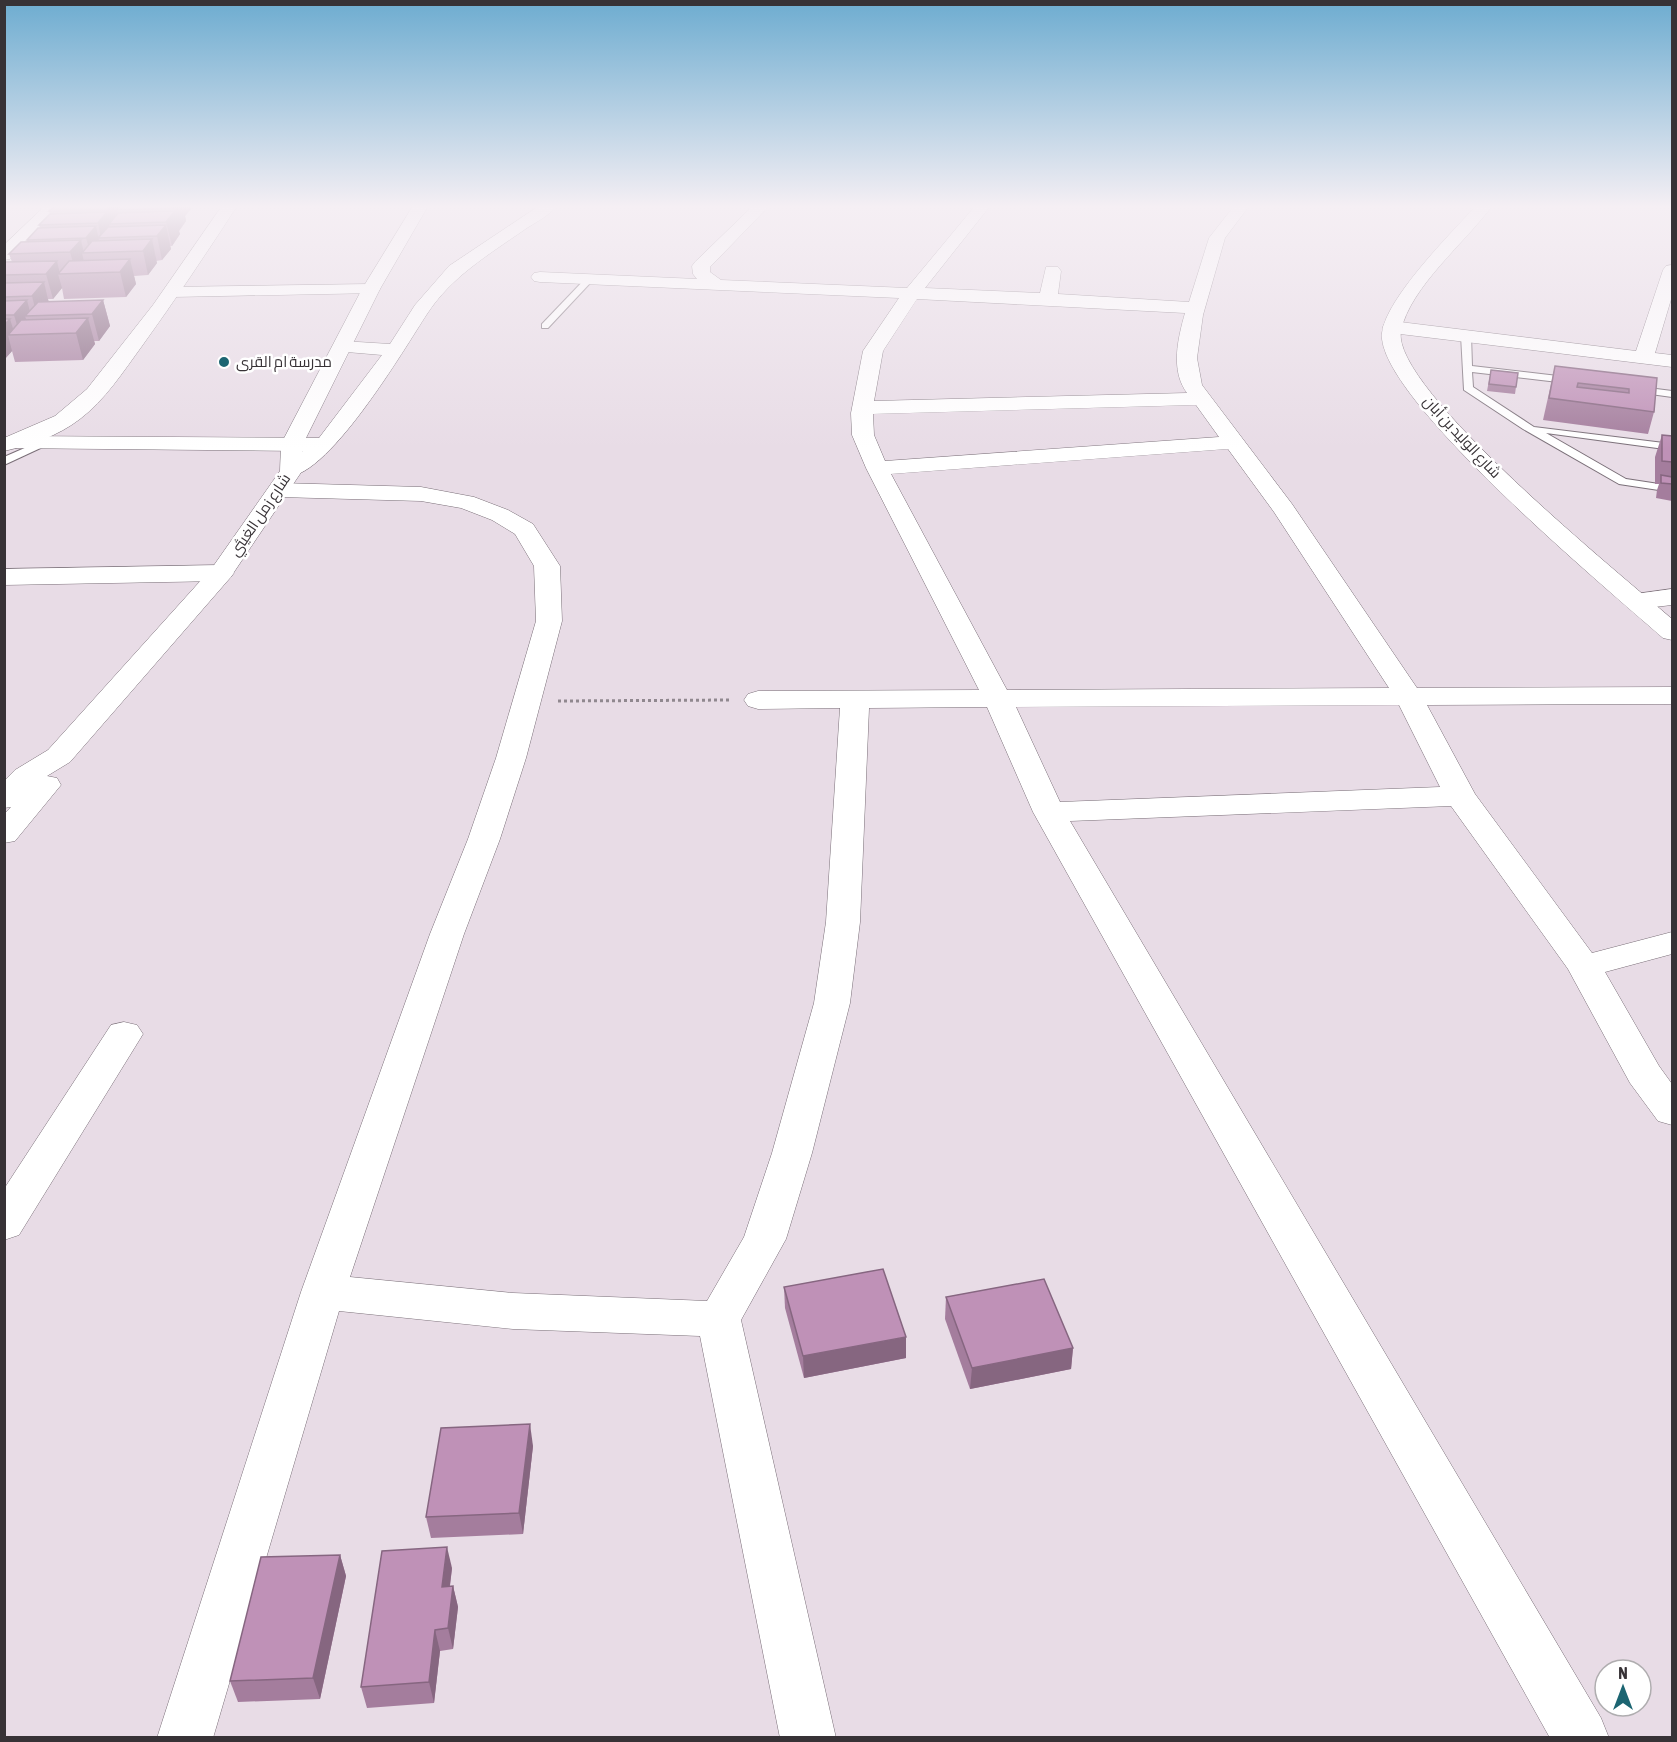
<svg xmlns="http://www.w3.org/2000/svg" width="1677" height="1742" viewBox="0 0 1677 1742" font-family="'Asap Condensed',Cairo,sans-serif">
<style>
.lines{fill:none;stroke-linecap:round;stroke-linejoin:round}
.lane-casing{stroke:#7a6f78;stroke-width:2}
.street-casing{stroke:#7a6f78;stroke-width:1}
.secondary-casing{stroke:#7a6f78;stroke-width:1}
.path{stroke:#90888f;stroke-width:3;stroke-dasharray:3 3;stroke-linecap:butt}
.lane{fill:#fff;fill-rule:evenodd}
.street{fill:#fff;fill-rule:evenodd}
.secondary{fill:#fff;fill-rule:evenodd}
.wall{fill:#a47d9d}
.shaded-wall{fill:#866680}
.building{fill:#bf91b7;stroke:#866680;stroke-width:1.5;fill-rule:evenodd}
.poi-dot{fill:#1c6572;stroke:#fff;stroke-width:2}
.labels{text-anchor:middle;stroke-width:5;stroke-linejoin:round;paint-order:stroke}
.far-poi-label{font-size:15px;fill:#373236;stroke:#fff;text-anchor:start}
.far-street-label{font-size:15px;fill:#373236;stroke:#fff}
</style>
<rect width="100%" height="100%" fill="#e8dce6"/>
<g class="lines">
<!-- lane casing -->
<g class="lane-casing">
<g id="lane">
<polygon points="586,278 593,280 548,328 542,328 542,324"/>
<polygon points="1466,332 1471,335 1472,366 1575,378 1580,381 1575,384 1472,372 1473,387 1534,427 1672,444 1672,450 1546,433 1626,479 1672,486 1672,492 1619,484 1523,429 1464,390 1461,335"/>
<polygon points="1633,386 1672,391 1672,397 1629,391 1628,389"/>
<polygon points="43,440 47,441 47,445 4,465 4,457"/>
</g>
</g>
<!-- street casing -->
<g class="street-casing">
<g id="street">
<polygon points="45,206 61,206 10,259 4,260 4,245"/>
<path d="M539,206H557C549,216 534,223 524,230C488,255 451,277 427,314C406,346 324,486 283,476L280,471L303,451L4,448V438L11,436L319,438L382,355L335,351L332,347L335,343L342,341L390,344L415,305L449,266Z"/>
<path d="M753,206H769L710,267V272L721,280L907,288L975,206H990L925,288L1040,293L1046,267H1058L1061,271L1058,294L1189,302L1209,238L1234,206H1249L1225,238L1203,315L1197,358L1202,385L1292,504L1417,688L1672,687V704L1427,705L1475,794L1592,953L1672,932V954L1605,972L1659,1066L1672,1084V1125L1658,1121L1630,1083L1568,969L1451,806L1070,821L1601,1718L1609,1738H1550L1033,812L987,707L869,708L860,922L850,1003L812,1153L786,1239L741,1320L836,1738H780L700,1336L513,1329L339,1311L213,1738H157L301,1292L430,934L468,839L496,758L536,621L534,566L515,534L492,520L461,508L421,501L280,497L272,495L268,490L272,485L280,483L421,487L474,497L508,510L533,524L560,566L562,621L526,758L500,839L464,934L350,1277L513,1293L707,1301L744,1237L772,1153L814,1003L826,922L840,708L758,709L748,706L744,700L748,694L758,691L979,690L866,468L852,435L851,413L863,351L899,298L540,282L534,281L531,277L534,273L540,272L697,279L693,274L692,266L695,262ZM917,299L1185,313C1178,338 1170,370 1187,393L874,401L883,351ZM1196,405L1219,437L885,461L874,435L873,414ZM1228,449L1274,512L1389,688L1007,690L891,474ZM1399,705L1440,787L1060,802L1016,707Z"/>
<polygon points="1672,265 1672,296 1655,353 1672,355 1672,367 1392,333 1385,331 1383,327 1385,323 1392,321 1636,351 1663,270 1666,266"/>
<polygon points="371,284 377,285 380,289 377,293 172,297 166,296 163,292 166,288 172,287"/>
<polygon points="221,565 230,568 234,573 230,578 221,581 4,585 4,569"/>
<polygon points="1672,589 1672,605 1637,609 1628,607 1624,601 1628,595"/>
<polygon points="124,1022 137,1025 143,1034 19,1235 4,1240 4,1189 111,1025"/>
</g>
</g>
<!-- secondary casing -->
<g class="secondary-casing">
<g id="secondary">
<path d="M222,206H237C206,254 175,300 142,346C123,372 105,400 80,419C58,436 31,445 4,451V438L55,416L87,389L153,305Z"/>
<polygon points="413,206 428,206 380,289 303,444 302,471 230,578 70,762 47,776 57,778 61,785 15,841 4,843 4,814 11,807 4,808 4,781 15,770 48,750 212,568 280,471 281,444 362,289"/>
<path d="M1476,206H1492C1466,242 1410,287 1401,331C1390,388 1625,578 1672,619V640L1663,638C1611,592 1375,396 1382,333C1386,298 1452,232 1476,206Z"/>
</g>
</g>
<!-- path -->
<polyline class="path" points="558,701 731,700"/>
<!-- lane -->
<use href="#lane" class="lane"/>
<!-- street -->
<use href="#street" class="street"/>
<!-- secondary -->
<use href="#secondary" class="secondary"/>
</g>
<!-- wall -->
<g class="wall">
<polygon points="55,206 195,206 191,206 191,209 185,216 186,221 179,231 180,234 172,246 170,246 171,249 162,260 156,261 157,263 148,275 134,276 136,284 126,297 64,299 62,288 53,299 48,299 49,302 103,300 110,326 99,341 94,341 95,344 83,360 15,362 12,351 4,360 4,262 12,262 9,254 27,242 27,240 40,228 39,225 50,214 49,211"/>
<polygon points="1555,366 1657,378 1654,412 1648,434 1543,420"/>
<polygon points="1491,370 1516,387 1515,394 1487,391"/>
<polygon points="1662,435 1672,436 1672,501 1656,498 1657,490 1659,484 1655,484 1655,457"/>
<polygon points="784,1287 906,1358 804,1378 785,1308"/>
<polygon points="946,1297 1073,1348 1071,1369 970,1389 945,1319"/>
<polygon points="533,1446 523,1534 431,1538 426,1517"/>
<polygon points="340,1555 346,1576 320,1699 238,1702 230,1681"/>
<polygon points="452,1568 450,1586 453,1586 458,1607 453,1649 440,1651 434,1703 367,1708 361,1687"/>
</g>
<!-- shaded-wall -->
<g class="shaded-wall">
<polygon points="110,206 125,206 117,210 120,223 109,224 112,237 101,238 98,223 107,213 106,210"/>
<polygon points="176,206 191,206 191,209 185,216 186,221 179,231 180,234 172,246 166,222 174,212 173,208"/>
<polygon points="166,225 171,249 162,260 157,236"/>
<polygon points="96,226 101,251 90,252 86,238"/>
<polygon points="152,239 157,263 148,275 143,251"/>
<polygon points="81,240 84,253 82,253 85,266 76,273 70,252"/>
<polygon points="130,259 136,284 126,297 120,272"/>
<polygon points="57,261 60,274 58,274 62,288 53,299 46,274"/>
<polygon points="44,282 50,308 37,316 32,296"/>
<polygon points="27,300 31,316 25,316 30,331 20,335 14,315"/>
<polygon points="103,300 110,326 99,341 92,314"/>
<polygon points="88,318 95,344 83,360 76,333"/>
<polygon points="10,319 15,335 8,335 12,351 4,360 4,325"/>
<polygon points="906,1337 906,1358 804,1378 803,1356"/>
<polygon points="1073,1348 1071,1369 970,1389 972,1368"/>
<polygon points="530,1424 533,1446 523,1534 519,1513"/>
<polygon points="447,1547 452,1568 447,1608 442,1587"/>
<polygon points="340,1555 346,1576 320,1699 313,1678"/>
<polygon points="453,1586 458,1607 453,1649 448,1628"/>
<polygon points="435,1630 440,1651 434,1703 429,1682"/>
</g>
<!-- building -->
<g class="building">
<polygon points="55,206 110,206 106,210 49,211"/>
<polygon points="121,206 176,206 173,208 117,210"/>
<polygon points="175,211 166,222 109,224 118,213"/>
<polygon points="107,212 98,223 39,225 50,214"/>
<polygon points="166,225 157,236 98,238 108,227"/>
<polygon points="96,226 86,238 27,240 38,228"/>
<polygon points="152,239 143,251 82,253 92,241"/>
<polygon points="81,240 70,252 9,254 21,242"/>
<polygon points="130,259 120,272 58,274 69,261"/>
<polygon points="57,261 46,274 4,275 4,262"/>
<polygon points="44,282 32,296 4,297 4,283"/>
<polygon points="27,300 14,315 4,315 4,301"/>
<polygon points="103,300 92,314 25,316 38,302"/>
<polygon points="88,318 76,333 8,335 21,320"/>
<polygon points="4,319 10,319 4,325"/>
<path d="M1555,366L1657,378L1654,412L1549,398ZM1578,383L1629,389V393L1577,387Z"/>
<polygon points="1491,370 1518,373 1516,387 1489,384"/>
<polygon points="1662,435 1672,436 1672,462 1662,461"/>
<polygon points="1661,475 1672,477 1672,484 1661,483"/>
<polygon points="883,1269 906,1337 803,1356 784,1287"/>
<polygon points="1044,1279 1073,1348 972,1368 946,1297"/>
<polygon points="530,1424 519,1513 426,1517 441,1428"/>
<polygon points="447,1547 442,1587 453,1586 448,1628 435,1630 429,1682 361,1687 382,1551"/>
<polygon points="340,1555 313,1678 230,1681 261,1557"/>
</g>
<!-- sky -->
<linearGradient id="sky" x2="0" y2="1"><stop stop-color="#6dacd0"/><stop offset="0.46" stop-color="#f5eff4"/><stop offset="1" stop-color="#f5eff4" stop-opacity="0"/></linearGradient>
<rect width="1677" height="449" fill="url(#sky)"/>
<!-- markers -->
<circle class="poi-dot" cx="224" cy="362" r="6"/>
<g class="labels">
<!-- far-poi labels -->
<g class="far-poi-label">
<text x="236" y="367">مدرسة ام القرى</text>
</g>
<!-- far-street labels -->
<g class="far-street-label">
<text transform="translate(1462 437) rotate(47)" y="5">شارع الوليد بن أبان</text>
<text transform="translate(260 515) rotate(-56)" y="5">شارع زمل الغيثي</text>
</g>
</g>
<!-- border -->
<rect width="1677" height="1742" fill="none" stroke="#373236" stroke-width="12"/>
<!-- north arrow -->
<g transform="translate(1623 1688)"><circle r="28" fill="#ffffff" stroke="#afadaf" stroke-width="1.5"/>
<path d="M0-4.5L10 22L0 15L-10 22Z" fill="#1c6572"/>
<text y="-9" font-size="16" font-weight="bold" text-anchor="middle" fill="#373236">N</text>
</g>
</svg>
